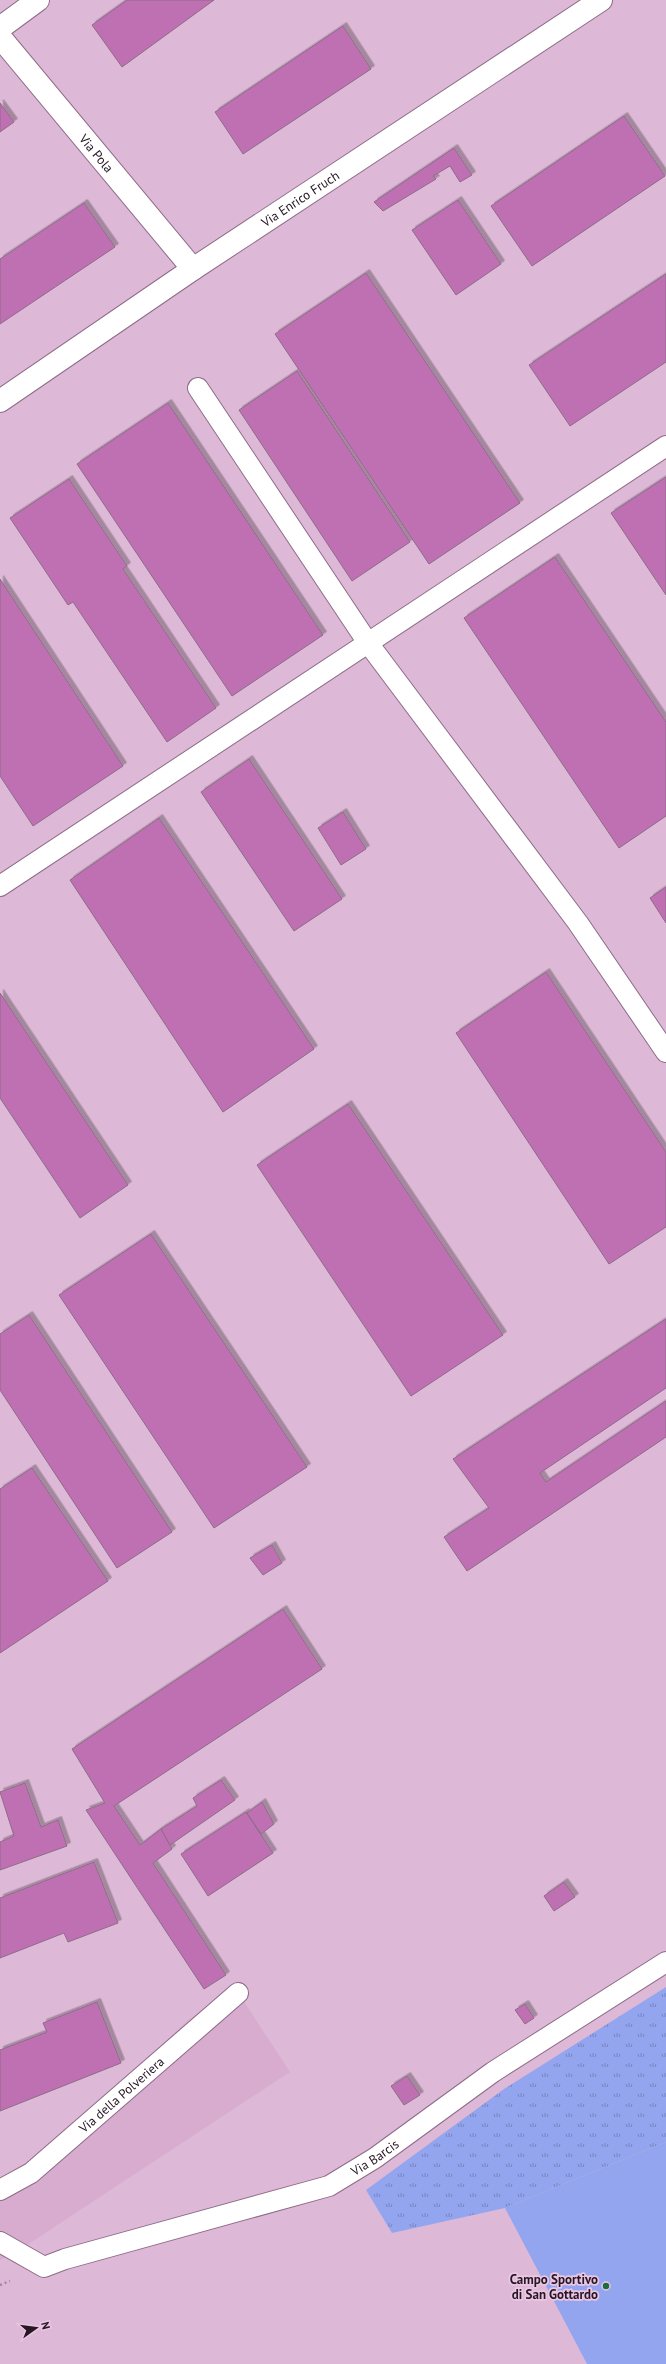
<svg xmlns="http://www.w3.org/2000/svg" width="666" height="2364" viewBox="0 0 666 2364" font-family="'PT Sans',sans-serif">
<style>
.built{fill:#d7accf}
.grass{fill:url(#grass-tufts)}
.pitch{fill:#92a5ee}
.building{fill:#be70b3;stroke:#8d6c87;filter:url(#shadow)}
.lines{fill:none;stroke-linecap:round;stroke-linejoin:round}
.lane-casing{stroke:#8d6c87;stroke-width:22}
.street-casing{stroke:#8d6c87;stroke-width:24}
.path{stroke:#a4879f;stroke-width:2.5;stroke-dasharray:2 3;stroke-linecap:butt}
.lane{stroke:#fff;stroke-width:20}
.street{stroke:#fff;stroke-width:22}
.poi-dot{fill:#1c6c3c;stroke:#ebc6e4;stroke-width:1.5}
.labels{text-anchor:middle;stroke-width:3.5;stroke-linejoin:round;paint-order:stroke}
.street-label{font-size:13px;fill:#251723;stroke:#ebc6e4}
.poi-label{font-size:13px;font-weight:bold;fill:#251723;stroke:#ebc6e4;text-anchor:end}
</style>
<defs>
<pattern id="grass-tufts" width="24" height="20" patternUnits="userSpaceOnUse"><rect width="24" height="20" fill="#92a5ee"/><path d="M3 7l-1-3M5 7V3M7 7l1-3M15 17l-1-3M17 17v-4M19 17l1-3" fill="none" stroke="#7785c0"/></pattern>
<filter id="shadow"><feDropShadow dx="3.5" dy="-3.5" stdDeviation="0" flood-color="#0004"/></filter>
</defs>
<rect width="100%" height="100%" fill="#deb9d7"/>
<!-- built -->
<polygon class="built" points="233,1985 290,2072 24,2247 0,2260 0,2198 186,2022"/>
<!-- grass -->
<polygon class="grass" points="666,1987 666,2142 505,2208 392,2233 366,2190 504,2089"/>
<!-- pitch -->
<polygon class="pitch" points="666,2142 666,2364 587,2364 505,2208"/>
<!-- building -->
<g class="building">
<polygon points="127,0 214,0 122,67 92,25"/>
<polygon points="343,26 371,69 243,154 215,112"/>
<polygon points="0,103 14,122 0,132"/>
<polygon points="624,116 665,176 532,266 491,206"/>
<polygon points="454,148 472,175 460,182 450,166 433,176 436,179 383,211 374,202"/>
<polygon points="458,200 501,264 456,295 412,230"/>
<polygon points="84,203 115,247 0,324 0,259"/>
<polygon points="366,273 520,503 429,564 275,334"/>
<polygon points="666,274 666,362 570,426 529,365"/>
<polygon points="297,371 410,542 352,581 239,410"/>
<polygon points="168,403 323,635 232,696 77,464"/>
<polygon points="666,477 666,595 611,513"/>
<polygon points="69,479 127,566 123,569 216,708 167,742 73,602 68,605 10,518"/>
<polygon points="555,557 666,722 666,816 619,848 464,618"/>
<polygon points="0,579 123,766 33,826 0,776"/>
<polygon points="249,759 342,899 294,931 201,792"/>
<polygon points="343,812 366,849 341,865 318,828"/>
<polygon points="159,818 314,1049 223,1112 70,880"/>
<polygon points="666,887 666,923 650,898"/>
<polygon points="546,972 666,1152 666,1227 609,1264 456,1033"/>
<polygon points="0,993 128,1185 80,1218 0,1098"/>
<polygon points="348,1104 503,1335 411,1396 257,1165"/>
<polygon points="151,1234 307,1467 214,1528 59,1295"/>
<polygon points="29,1315 172,1532 117,1568 0,1390 0,1334"/>
<polygon points="666,1319 666,1388 540,1473 546,1482 666,1401 666,1437 467,1571 444,1537 489,1508 453,1459"/>
<polygon points="32,1468 108,1581 0,1653 0,1489"/>
<polygon points="272,1545 282,1563 263,1575 250,1558"/>
<polygon points="283,1609 322,1669 114,1806 140,1845 161,1829 172,1849 153,1863 226,1975 204,1989 86,1810 105,1803 72,1749"/>
<polygon points="221,1780 235,1800 170,1845 161,1829 197,1806 193,1798"/>
<polygon points="25,1783 41,1827 58,1820 67,1846 0,1870 0,1842 14,1836 0,1792"/>
<polygon points="262,1802 274,1824 261,1834 247,1813"/>
<polygon points="246,1812 273,1853 208,1896 181,1854"/>
<polygon points="94,1862 118,1923 68,1942 64,1933 0,1958 0,1898"/>
<polygon points="564,1882 575,1897 554,1911 544,1896"/>
<polygon points="97,2002 121,2063 0,2111 0,2050 47,2032 43,2023"/>
<polygon points="525,2004 534,2018 525,2024 515,2010"/>
<polygon points="407,2076 420,2095 404,2105 391,2086"/>
</g>
<g class="lines">
<!-- lane casing -->
<g class="lane-casing">
<g id="lane">
<polyline points="198,388 368,643 578,923 666,1052"/>
<polyline points="0,886 666,446"/>
<path id="s1" d="M0,2190L31,2173L238,1993"/>
<path id="s2" d="M0,2242L44,2267L65,2259L329,2186L375,2158L493,2072L666,1962"/>
</g>
</g>
<!-- street casing -->
<g class="street-casing">
<g id="street">
<polyline points="0,28 38,0"/>
<path id="s3" d="M0,37L193,269"/>
<path id="s4" d="M0,401L193,269L601,0"/>
</g>
</g>
<!-- path -->
<polyline class="path" points="0,2285 10,2281"/>
<!-- lane -->
<use href="#lane" class="lane"/>
<!-- street -->
<use href="#street" class="street"/>
</g>
<!-- markers -->
<circle class="poi-dot" cx="606" cy="2286" r="4"/>
<g class="labels">
<!-- street labels -->
<g class="street-label">
<text dy="5" stroke="none"><textPath href="#s3" startOffset="151">Via Pola</textPath></text>
<text dy="5" stroke="none"><textPath href="#s4" startOffset="362">Via Enrico Fruch</textPath></text>
<text dy="5" stroke="none"><textPath href="#s1" startOffset="155">Via della Polveriera</textPath></text>
<text dy="5" stroke="none"><textPath href="#s2" startOffset="401">Via Barcis</textPath></text>
</g>
<!-- poi labels -->
<g class="poi-label">
<text x="598" y="2284">Campo Sportivo<tspan x="598" dy="15">di San Gottardo</tspan></text>
</g>
</g>
<!-- north arrow -->
<g transform="translate(36 2328) rotate(76)" stroke="#ebc6e4" stroke-width="3" paint-order="stroke">
<path d="M0-3L7 15L0 10L-7 15Z" fill="#251723"/>
<text y="-6" font-size="11" font-weight="bold" text-anchor="middle" fill="#251723">N</text>
</g>
</svg>
